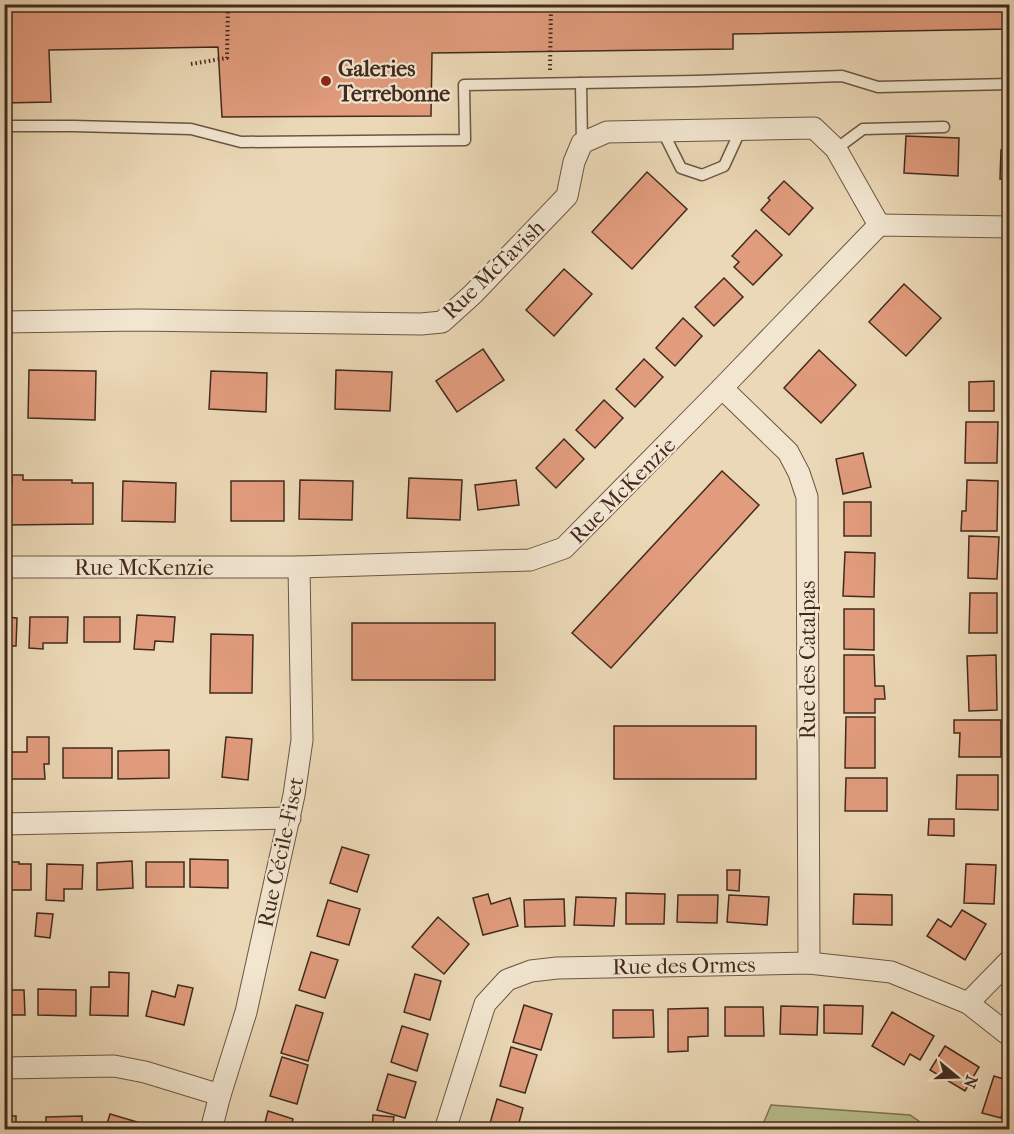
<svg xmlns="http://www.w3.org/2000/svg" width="1014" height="1134" viewBox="0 0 1014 1134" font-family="'IM FELL French Canon',serif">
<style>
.green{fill:#b8be8d;stroke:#7e7456;stroke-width:1.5}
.building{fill:#e19c7d;stroke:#432a1e;stroke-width:1.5}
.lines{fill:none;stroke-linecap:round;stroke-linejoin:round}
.service-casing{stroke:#6d5644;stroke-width:13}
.minor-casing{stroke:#6d5644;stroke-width:23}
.path{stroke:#432a1e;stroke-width:4;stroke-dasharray:1.5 3;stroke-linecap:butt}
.service{stroke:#f2e6d0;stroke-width:10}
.minor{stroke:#f2e6d0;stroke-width:21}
.poi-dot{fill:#8f2418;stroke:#f2e6d0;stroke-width:2}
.labels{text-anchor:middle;stroke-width:4.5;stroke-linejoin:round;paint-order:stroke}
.poi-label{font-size:22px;font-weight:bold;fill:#432a1e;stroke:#f2e6d0;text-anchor:start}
.street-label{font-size:22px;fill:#432a1e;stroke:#f2e6d0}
</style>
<rect width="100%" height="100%" fill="#ebd8b6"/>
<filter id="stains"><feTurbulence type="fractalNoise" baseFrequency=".00333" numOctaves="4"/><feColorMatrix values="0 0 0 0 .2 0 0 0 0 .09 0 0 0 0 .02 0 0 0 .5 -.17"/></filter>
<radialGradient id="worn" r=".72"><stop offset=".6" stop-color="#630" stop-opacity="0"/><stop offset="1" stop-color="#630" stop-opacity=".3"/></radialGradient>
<!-- green -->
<polygon class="green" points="771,1105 910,1115 930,1129 761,1129"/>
<!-- building -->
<g class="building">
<polygon points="4,4 1010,4 1010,29 733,34 733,49 432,53 431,116 222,117 218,47 49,50 51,102 4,103"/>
<polygon points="906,136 959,138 958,176 904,173"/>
<polygon points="1001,150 1010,150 1010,179 1000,179"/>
<polygon points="647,172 687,209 632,269 592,232"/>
<polygon points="784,181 813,208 789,235 761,210 770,200 768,198"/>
<polygon points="756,230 782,255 753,285 734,267 739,262 732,256"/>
<polygon points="564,269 592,294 554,336 526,310"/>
<polygon points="724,278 743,297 714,326 695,307"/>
<polygon points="904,284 941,318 906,356 869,322"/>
<polygon points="683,318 702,336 675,366 656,348"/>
<polygon points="483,349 504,380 457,412 436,381"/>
<polygon points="819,350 856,385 821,423 784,388"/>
<polygon points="644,359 663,377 635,407 616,389"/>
<polygon points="29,370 96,371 95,420 28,418"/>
<polygon points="336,370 392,372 390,411 335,409"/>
<polygon points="211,371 267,373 266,412 209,409"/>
<polygon points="994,381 994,411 969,411 969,382"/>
<polygon points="604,400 623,418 595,448 576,430"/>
<polygon points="966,422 998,422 997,463 965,463"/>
<polygon points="564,439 584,459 556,488 536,468"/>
<polygon points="863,453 871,487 843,494 836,459"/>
<polygon points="722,471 759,505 611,668 572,633"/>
<polygon points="12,475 23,475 23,480 72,480 72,483 93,483 93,524 4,525 4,485 12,485"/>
<polygon points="409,478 462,480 460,520 407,518"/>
<polygon points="300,480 353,481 352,520 299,519"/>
<polygon points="516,480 519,505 478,510 475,485"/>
<polygon points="967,480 998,481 997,531 961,531 962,511 966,511"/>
<polygon points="123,481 176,483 175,522 122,521"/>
<rect x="231" y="481" width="53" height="40"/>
<rect x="844" y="502" width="27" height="34"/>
<polygon points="969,536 999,537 997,579 968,578"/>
<polygon points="845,552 875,553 874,597 843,596"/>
<polygon points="970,593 997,593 997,633 969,633"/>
<polygon points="844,609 874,609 874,650 844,649"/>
<polygon points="137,615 175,617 173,642 155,641 154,650 134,649"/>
<polygon points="4,617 17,618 16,646 4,646"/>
<polygon points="30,617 68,617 67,643 43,643 43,649 29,648"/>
<rect x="84" y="617" width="36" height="25"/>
<rect x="352" y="623" width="143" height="57"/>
<polygon points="211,634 253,635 252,693 210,693"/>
<polygon points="844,655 874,655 875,686 884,686 885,699 875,699 875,713 844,713"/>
<polygon points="996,655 997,710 969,711 967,656"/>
<polygon points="846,717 875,717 875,768 845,768"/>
<polygon points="954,720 1001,720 1001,757 959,757 960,733 954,733"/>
<rect x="614" y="726" width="142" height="53"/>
<polygon points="27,737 49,737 49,764 44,764 45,779 5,779 4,752 27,752"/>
<polygon points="226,737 252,739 248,780 222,777"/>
<rect x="63" y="748" width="49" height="30"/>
<polygon points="169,750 169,778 118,779 118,751"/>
<polygon points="957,775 998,775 998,810 956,809"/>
<polygon points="846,778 887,778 887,811 845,811"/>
<polygon points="929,819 954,819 954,836 928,835"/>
<polygon points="342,847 369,855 357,892 330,883"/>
<polygon points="190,859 228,860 228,888 190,887"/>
<polygon points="132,861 133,888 97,890 97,863"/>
<polygon points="4,862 19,862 19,864 31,864 31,890 4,890"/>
<rect x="146" y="862" width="38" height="25"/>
<polygon points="47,864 83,865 82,889 64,889 64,901 46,900"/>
<polygon points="966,864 996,865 994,904 964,903"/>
<polygon points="727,870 740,870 739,891 727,890"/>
<polygon points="626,893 665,894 664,924 626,924"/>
<polygon points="488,894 491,904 510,898 518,926 483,935 473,898"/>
<polygon points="854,894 892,895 892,925 853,924"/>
<polygon points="678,895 718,895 717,923 677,922"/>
<polygon points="729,895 769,897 767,925 727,922"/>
<polygon points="576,897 616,898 614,926 574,925"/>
<polygon points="564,899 565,926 525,927 524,900"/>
<polygon points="328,900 360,909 349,945 317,936"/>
<polygon points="962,910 986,924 965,960 927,936 938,919 951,927"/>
<polygon points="37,913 53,914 50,938 35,936"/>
<polygon points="438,917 469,944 444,974 412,947"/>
<polygon points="311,952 338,960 325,998 299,990"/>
<polygon points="109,972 129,973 128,1016 90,1015 91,987 109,987"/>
<polygon points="415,974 441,981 430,1020 404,1012"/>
<polygon points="178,985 193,988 184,1025 146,1016 152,991 175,997"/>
<polygon points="38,989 76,990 76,1016 38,1015"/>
<polygon points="4,990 24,990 25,1015 4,1015"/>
<polygon points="296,1005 323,1013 308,1061 281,1053"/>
<polygon points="524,1005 552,1014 541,1050 513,1042"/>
<polygon points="824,1005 863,1006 862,1034 824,1033"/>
<polygon points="781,1006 818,1007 817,1035 780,1034"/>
<polygon points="725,1007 763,1007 764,1036 725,1036"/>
<polygon points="708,1008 708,1036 688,1037 688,1051 668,1052 668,1009"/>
<polygon points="613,1010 653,1010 654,1037 613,1038"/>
<polygon points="892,1012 934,1036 920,1060 910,1054 904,1065 872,1046"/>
<polygon points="402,1026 428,1034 417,1071 391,1062"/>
<polygon points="945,1046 979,1067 965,1091 930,1070"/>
<polygon points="511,1047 537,1055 525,1093 500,1086"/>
<polygon points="282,1057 308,1065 297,1104 270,1096"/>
<polygon points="388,1074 416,1082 405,1118 377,1110"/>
<polygon points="994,1076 1010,1081 1010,1111 1003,1109 1001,1118 982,1113"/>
<polygon points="497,1099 523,1108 517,1130 488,1130"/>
<polygon points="268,1111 293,1119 290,1130 263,1130"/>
<polygon points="110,1114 161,1129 161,1130 105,1130"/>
<polygon points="373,1115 394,1117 392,1128 400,1130 372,1130"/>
<rect x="4" y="1116" width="12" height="14"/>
<polygon points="82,1116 82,1130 46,1130 46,1117"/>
</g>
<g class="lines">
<!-- service casing -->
<g class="service-casing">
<g id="service">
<polyline points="581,83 582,143"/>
<polyline points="4,126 73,126 191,129 241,142 465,140 464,85 696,81 842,76 878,87 1010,84"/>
<polyline points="662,130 681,168 702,175 724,166 741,129"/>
<polyline points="836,149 863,129 944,127"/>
</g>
</g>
<!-- minor casing -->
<g class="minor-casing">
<g id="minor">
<polyline points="4,322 138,320 421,324 442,322 473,294 567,196 574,162 582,143 607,132 814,128 836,149 879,225"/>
<polyline points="722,388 788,452 799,473 807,497 809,963"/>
<polyline points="4,567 299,567 530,560 564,548 722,388 879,225 1010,227"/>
<polyline points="4,824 290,818"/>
<polyline points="968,1003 1010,960"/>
<polyline points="4,1068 114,1066 145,1072 220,1095"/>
<polyline points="211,1130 220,1095 246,1012 294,795 302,740 299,567"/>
<polyline points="445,1130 485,1004 507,980 531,971 557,968 809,963 891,972 968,1003 1010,1036"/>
</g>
</g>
<!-- path -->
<g class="path">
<polyline points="191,64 227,58 228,4"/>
<polyline points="550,70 551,4"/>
</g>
<!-- service -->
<use href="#service" class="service"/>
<!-- minor -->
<use href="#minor" class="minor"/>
</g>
<!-- markers -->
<circle class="poi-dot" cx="326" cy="81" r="6"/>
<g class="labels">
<!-- poi labels -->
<g class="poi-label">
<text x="338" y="76">Galeries<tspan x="338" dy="25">Terrebonne</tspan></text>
</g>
<!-- street labels -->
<g class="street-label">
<text transform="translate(493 269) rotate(-44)" y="8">Rue McTavish</text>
<text transform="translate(622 490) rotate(-45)" y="8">Rue McKenzie</text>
<text x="144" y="575">Rue McKenzie</text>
<text transform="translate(807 660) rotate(-90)" y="8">Rue des Catalpas</text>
<text transform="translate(280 852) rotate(-78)" y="8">Rue Cécile-Fiset</text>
<text transform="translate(684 965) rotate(-1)" y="8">Rue des Ormes</text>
</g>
</g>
<!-- margin -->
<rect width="1014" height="1134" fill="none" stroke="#ebd8b6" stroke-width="24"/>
<rect x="6" y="6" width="1002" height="1122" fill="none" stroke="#432a1e" stroke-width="3"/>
<rect x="12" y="12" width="990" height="1110" fill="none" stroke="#432a1e" stroke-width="1.5"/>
<!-- north arrow -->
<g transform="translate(957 1077) rotate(109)" stroke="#f2e6d0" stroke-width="4.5" paint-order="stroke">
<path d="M0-4.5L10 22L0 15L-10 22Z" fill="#432a1e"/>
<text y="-9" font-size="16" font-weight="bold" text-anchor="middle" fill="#432a1e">N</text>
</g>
<rect width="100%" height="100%" filter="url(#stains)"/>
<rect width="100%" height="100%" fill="url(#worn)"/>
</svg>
